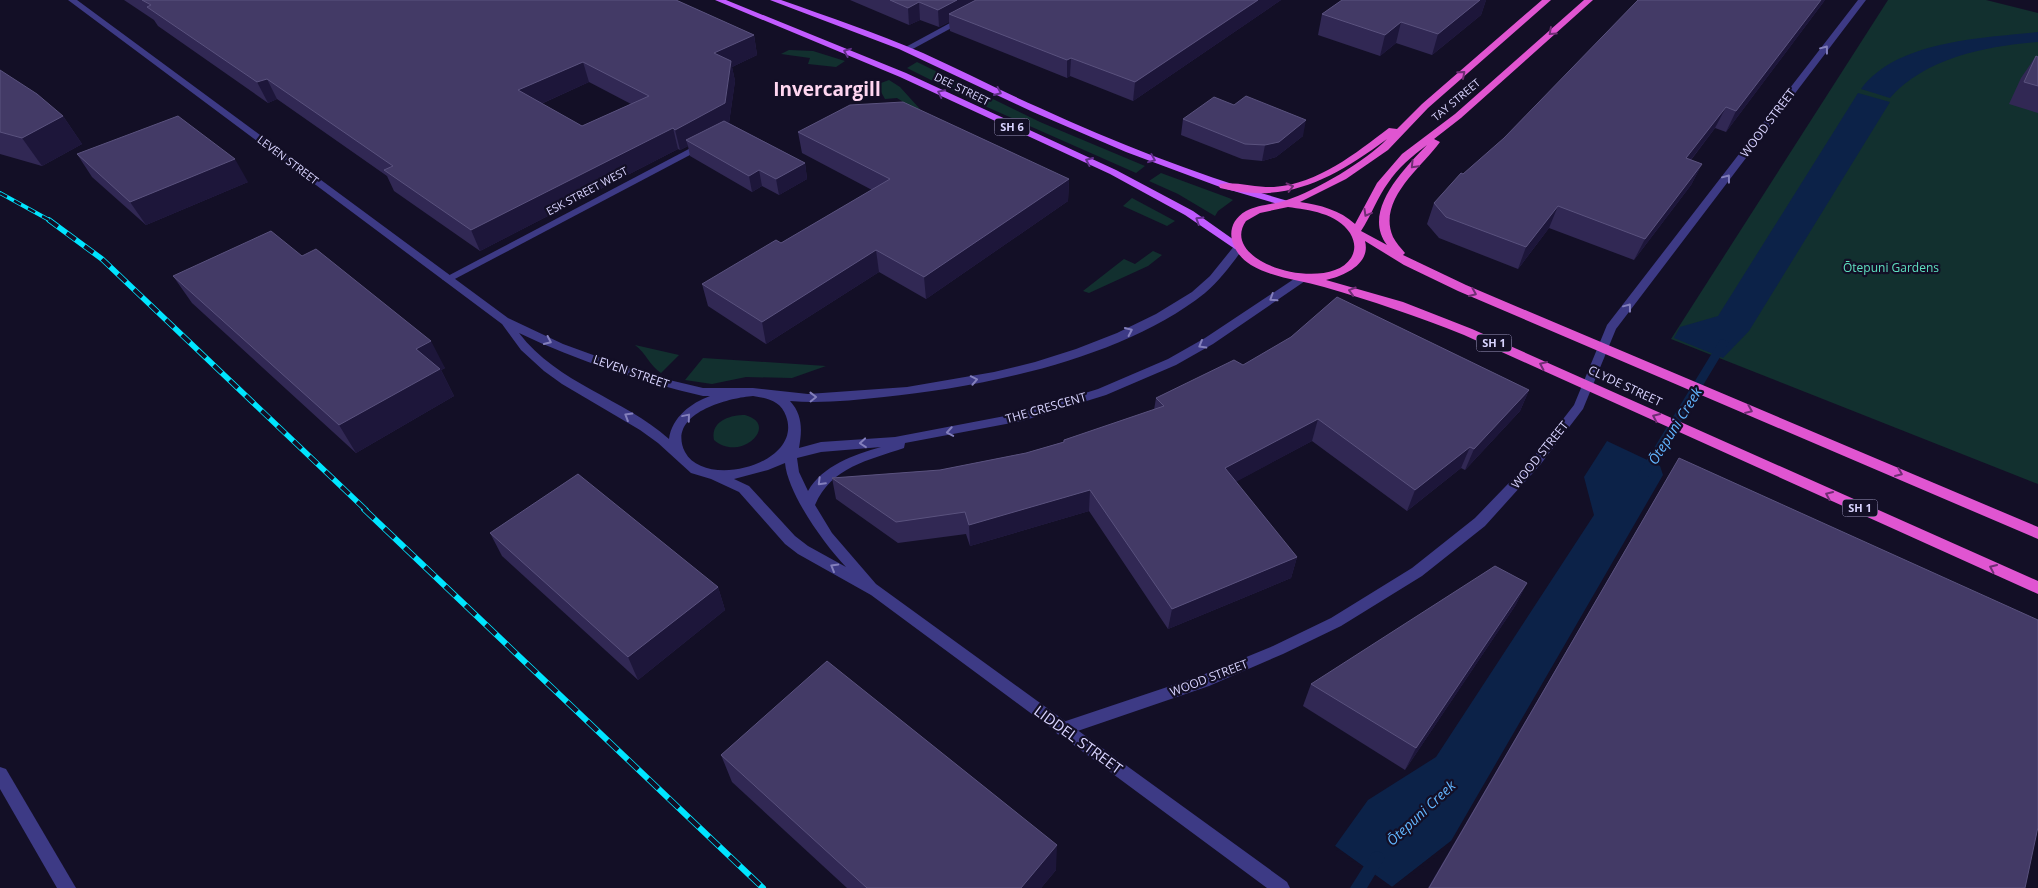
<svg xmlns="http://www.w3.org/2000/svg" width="2038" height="888" viewBox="0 0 2038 888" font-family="'Open Sans',sans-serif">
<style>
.green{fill:#12302f}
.water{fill:#0c2248}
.pier{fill:#130f26}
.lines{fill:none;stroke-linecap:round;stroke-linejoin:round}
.stream{fill:#0c2248;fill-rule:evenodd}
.minor{fill:#3d3a85;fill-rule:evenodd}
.tertiary{fill:#3d3a85;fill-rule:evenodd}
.primary{fill:#c25bff;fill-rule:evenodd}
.trunk{fill:#e055d1;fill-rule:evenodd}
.rail-far2-casing{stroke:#00e5ff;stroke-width:4}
.rail-far1-casing{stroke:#00e5ff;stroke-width:5.5}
.rail-casing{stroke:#00e5ff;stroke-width:6}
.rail-far2{stroke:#130f26;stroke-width:2.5;stroke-dasharray:8;stroke-linecap:butt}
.rail-far1{stroke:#130f26;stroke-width:4;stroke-dasharray:11;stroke-linecap:butt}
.rail{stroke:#130f26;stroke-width:4.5;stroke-dasharray:14;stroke-linecap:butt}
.wall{fill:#312854;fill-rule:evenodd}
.shaded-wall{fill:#1d163a}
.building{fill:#433a66;stroke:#5a527e;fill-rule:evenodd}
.oneway{stroke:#6f2e73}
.oneway2{stroke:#837fbc}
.oneway3{stroke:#623188}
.labels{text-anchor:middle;stroke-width:4.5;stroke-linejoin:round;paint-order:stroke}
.far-street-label{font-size:11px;fill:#d9d4ff;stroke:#130f26}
.shield{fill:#130f26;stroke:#9e99be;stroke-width:1}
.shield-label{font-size:11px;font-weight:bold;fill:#d9d4ff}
.street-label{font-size:12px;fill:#d9d4ff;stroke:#130f26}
.park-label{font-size:12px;fill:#5fe0c0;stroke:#130f26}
.water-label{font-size:14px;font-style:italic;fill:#62b6ff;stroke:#130f26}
.near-street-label{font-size:15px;fill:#d9d4ff;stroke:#130f26}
.far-town-label{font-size:19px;font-weight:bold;fill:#ffd6f0;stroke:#130f26}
</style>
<rect width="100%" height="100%" fill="#130f26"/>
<!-- green -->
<g class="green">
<polygon points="1888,0 1986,0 2038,13 2038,484 1671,339"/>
<polygon points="789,50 813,51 845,61 836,67 808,64 810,58 781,54"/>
<polygon points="917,62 1040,122 1145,166 1136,173 971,100 907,68"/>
<polygon points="889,80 900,87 928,118 897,98 885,99 881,92 873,86"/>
<polygon points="1161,173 1229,198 1233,200 1218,211 1215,216 1178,194 1149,181"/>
<polygon points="1132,198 1175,221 1167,226 1123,206"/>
<polygon points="1153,251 1162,255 1148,266 1089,293 1083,291 1124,259 1135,264"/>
<path d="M635,345L679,355L661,373C650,366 646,353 635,345Z"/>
<polygon points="703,358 826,366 792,378 746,377 712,384 685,380"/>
<path d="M745,415C781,425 739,463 714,440C710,421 730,415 745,415Z"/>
</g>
<!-- water -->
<g class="water">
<path d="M2038,32V42C1987,46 1925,58 1890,98L1861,89C1897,40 1983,38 2038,32Z"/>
<polygon points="1858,93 1890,102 1749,331 1723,358 1674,338 1680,327 1718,316"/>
<polygon points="1607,441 1660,466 1663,475 1451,841 1392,887 1335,846 1368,800 1436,757 1594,515 1584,477"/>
</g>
<!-- pier -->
<polygon class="pier" points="1451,841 1447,848 1396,888 1389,888 1334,848 1335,846 1392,887"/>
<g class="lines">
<!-- stream -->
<g class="stream">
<polygon points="1724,339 1729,342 1648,477 1640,477 1638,474 1640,471 1720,340"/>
<polygon points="1377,851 1382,853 1385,858 1367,888 1350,888 1372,853"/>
</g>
<!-- minor -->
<g class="minor">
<polygon points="1858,0 1866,0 1616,329 1583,409 1540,465 1485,526 1422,576 1341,626 1283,654 1209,686 1063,736 1057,734 1055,729 1057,724 1200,676 1273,646 1331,618 1412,568 1475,518 1532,459 1574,405 1607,325"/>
<polygon points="961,17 968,19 909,51 902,49"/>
<polygon points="704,141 707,142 707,146 451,281 447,282 442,279"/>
<polygon points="0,767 6,769 76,888 57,888 0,789"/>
</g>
<!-- tertiary -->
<path class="tertiary" d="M68,0H77L508,318L563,344L648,375L703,388H753L808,394L907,387L994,372L1035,362L1076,349L1117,333L1156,314L1192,292L1210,276L1235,245L1239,244L1244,247C1233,263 1220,280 1205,293C1124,358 985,387 884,397C853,400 821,404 790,401C803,415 802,431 799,448L821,442L895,437L1021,413L1098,389L1168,359L1205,338L1300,275H1308L1309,277L1308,279L1213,344L1176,365L1106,395L1022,421L905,443L904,448C869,460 831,467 815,505L832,533L876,584L1287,882L1290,888H1267L871,595L798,554L785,544L739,492L711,479L691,473L658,443L640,430L562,384L544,371L521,350L502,324ZM519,333C578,361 639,381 703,396H710C691,403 672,417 669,439C623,398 558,384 519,333ZM753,396C767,398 781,401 786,416C804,464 705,490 685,452C666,414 727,398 753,396ZM881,447C854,455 823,465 808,491L799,472L797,458L821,452ZM785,463C788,494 824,544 846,567L808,546L795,536L749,486L734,479L768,470Z"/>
<!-- primary -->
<g class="primary">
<polygon points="715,0 726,0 906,73 1116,170 1193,211 1244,247 1239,250 1235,249 1185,215 1110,174 900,77"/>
<path d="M770,0H781C829,17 877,33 923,53C963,71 1001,91 1040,108C1121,145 1205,178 1292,202L1293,204L1288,207L1220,187L1126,152L1033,112L899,49Z"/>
</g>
<!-- trunk -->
<path class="trunk" d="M1542,0H1551L1428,108L1388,150L1346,179L1300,202C1320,205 1340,210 1355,224L1377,183L1402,154L1455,114L1584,0H1593L1461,118L1434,139L1440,142C1421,168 1377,200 1393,237C1396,243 1401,248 1405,253L1403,255L1466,285L2038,527V539L1458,291L1404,265L1365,241C1371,264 1344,276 1326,280L1403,302L1472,329L2038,581V594L1464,335C1417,316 1372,301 1324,287C1300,280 1273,278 1251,265C1230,252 1222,225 1246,211C1259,204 1273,205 1287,200C1315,191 1366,161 1387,139C1334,178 1287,205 1220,188L1219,186L1220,184C1233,181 1258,188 1274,187C1318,184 1356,153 1389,128L1397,129L1422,104ZM1427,145C1405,168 1361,211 1387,245L1361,231C1371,216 1378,196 1388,183C1398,168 1412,156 1427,145ZM1288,207C1309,210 1337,213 1350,233C1355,242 1356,249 1351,258C1328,294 1217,263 1246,221L1260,213Z"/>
<!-- rail-far2 casing -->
<g class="rail-far2-casing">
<polyline id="rail-far2" points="0,193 51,221"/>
</g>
<!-- rail-far1 casing -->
<g class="rail-far1-casing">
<polyline id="rail-far1" points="49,220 102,259 366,510"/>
</g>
<!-- rail casing -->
<g class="rail-casing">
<polyline id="rail" points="364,509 763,888"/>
</g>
<!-- rail-far2 -->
<use href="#rail-far2" class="rail-far2"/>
<!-- rail-far1 -->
<use href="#rail-far1" class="rail-far1"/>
<!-- rail -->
<use href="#rail" class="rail"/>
</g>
<!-- wall -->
<g class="wall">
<path d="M124,0H676L754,35L757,55L732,67L735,81L729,123L805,163L807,179L779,195L762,186L752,192L690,156L688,146L680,150L678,149L480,251L394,191L387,176L277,99L268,103L158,26L154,20ZM589,82L631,104L582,126L541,104Z"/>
<polygon points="850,0 1281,0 1133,101 1070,76 1067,78 950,31 949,22 939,27 920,20 909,25"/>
<polygon points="1342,0 1486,0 1481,15 1432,55 1396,43 1380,56 1318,35 1322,14"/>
<polygon points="1825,0 1726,132 1715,128 1691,160 1702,164 1691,185 1634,260 1549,228 1518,269 1439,238 1427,224 1434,203 1463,174"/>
<polygon points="2036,56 2038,57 2038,113 2009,104 2021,78"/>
<polygon points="0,70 63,116 82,144 42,166 0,154"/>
<polygon points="1183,119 1303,136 1276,157 1262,161 1242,159 1181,135"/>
<polygon points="798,132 1069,179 1068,201 926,299 879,272 766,344 708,306 702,284 781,243 872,190 802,153"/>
<polygon points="77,154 248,182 146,225 92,177"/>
<polygon points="302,256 445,368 441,370 454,396 356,453 192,303 173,276"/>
<polygon points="1243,365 1529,390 1520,411 1465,470 1461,468 1407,511 1312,441 1235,482 1297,557 1291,578 1168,629 1089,511 970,546 966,534 898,543 836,499 832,478 940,470 1026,453 1063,442 1064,440 1154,410 1156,398"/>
<polygon points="1679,458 2025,888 1428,888"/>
<polygon points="490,533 718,587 725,610 638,680 502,556"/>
<polygon points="1527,583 1515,606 1405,770 1303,706 1311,684"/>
<polygon points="721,755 1056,870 1041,888 847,888 732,782"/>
</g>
<!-- shaded-wall -->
<g class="shaded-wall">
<polygon points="957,0 991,0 949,14 949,22 939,27 938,10"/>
<polygon points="1258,0 1281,0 1133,101 1135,82"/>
<polygon points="1480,0 1486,0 1481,15 1432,55 1438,34"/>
<polygon points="1821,0 1825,0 1726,132 1736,111"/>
<polygon points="919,2 920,20 909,25 908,8"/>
<polygon points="1401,22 1396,43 1380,56 1385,35"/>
<polygon points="754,35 757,55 732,67 735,81 729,123 686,140 688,146 680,150 675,130 714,53"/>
<polygon points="1071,58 1070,76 1067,78 1067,60"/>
<polygon points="583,62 589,82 525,111 518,90"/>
<polygon points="267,79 277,99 268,103 257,82"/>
<polygon points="1726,107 1715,128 1676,179 1686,158"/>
<polygon points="63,116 82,144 42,166 22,138"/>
<polygon points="1306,120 1303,136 1276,157 1262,161 1265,145"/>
<polygon points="673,128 678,149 480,251 471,230"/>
<polygon points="235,159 248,182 146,225 130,202"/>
<polygon points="805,163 807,179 779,195 776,179"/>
<polygon points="1702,164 1691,185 1634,260 1645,239"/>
<polygon points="759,170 762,186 752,192 749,176"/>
<polygon points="1069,179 1068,201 926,299 924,277"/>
<polygon points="1558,206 1549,228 1518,269 1526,247"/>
<polygon points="876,250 879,272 766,344 762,322"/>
<polygon points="431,341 445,368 441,370 454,396 356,453 339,425 416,349"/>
<polygon points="1529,390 1520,411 1465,470 1474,449"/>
<polygon points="1318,419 1312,441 1221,490 1225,468"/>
<polygon points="1470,447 1461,468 1407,511 1415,490"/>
<polygon points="1090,490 1089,511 970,546 969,525"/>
<polygon points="1297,557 1291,578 1168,629 1172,609"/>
<polygon points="1527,583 1515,606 1405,770 1416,748"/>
<polygon points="718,587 725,610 638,680 628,657"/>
<polygon points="1057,845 1056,870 1041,888 1021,888"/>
</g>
<!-- building -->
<g class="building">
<path d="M142,0H676L754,35L714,53L731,61L725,103L675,130L673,128L471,230L384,170L393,166L267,79L257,82L147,7L151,5ZM583,62L649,96L582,126L518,90Z"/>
<polygon points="890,0 957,0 938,10 919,2 908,8"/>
<polygon points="976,0 1258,0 1135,82 1071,58 1067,60 949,14"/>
<polygon points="1342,0 1480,0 1438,34 1401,22 1385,35 1322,14"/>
<polygon points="1638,0 1821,0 1736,111 1726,107 1686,158 1702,164 1645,239 1558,206 1526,247 1446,217 1434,203 1461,173 1463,174 1504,138"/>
<polygon points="2036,56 2038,57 2038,86 2024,82"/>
<polygon points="0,70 37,94 63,116 22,138 0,132"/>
<polygon points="1246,96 1306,120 1279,142 1265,145 1245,144 1183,119 1214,97 1234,105"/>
<polygon points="903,102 1069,179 924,277 876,250 762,322 702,284 776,240 781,243 890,179 798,132 850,105"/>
<polygon points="178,116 235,159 130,202 77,154"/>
<polygon points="724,121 805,163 776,179 759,170 749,176 686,140"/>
<polygon points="271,231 302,256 316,249 431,341 416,349 440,369 339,425 173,276"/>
<polygon points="1337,297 1529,390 1474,449 1470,447 1415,490 1318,419 1225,468 1297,557 1172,609 1090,490 969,525 965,512 896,522 832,478 940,470 1026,453 1064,442 1064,440 1164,406 1156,398 1234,360 1243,365 1291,337"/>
<polygon points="1679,458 2038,620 2038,827 2025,888 1429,888"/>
<polygon points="578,474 718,587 628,657 490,533"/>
<polygon points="1495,566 1527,583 1416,748 1311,684"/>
<polygon points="827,661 1057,845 1021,888 867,888 721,755"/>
</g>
<!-- one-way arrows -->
<defs><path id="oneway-chevron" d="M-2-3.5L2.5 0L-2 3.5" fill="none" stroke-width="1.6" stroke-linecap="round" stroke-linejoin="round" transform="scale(1.25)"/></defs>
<g class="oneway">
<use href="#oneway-chevron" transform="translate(1552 32) rotate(138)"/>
<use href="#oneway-chevron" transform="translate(1462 74) rotate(-41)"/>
<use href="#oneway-chevron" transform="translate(1414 165) rotate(134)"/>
<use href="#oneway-chevron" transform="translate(1290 187) rotate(-14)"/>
<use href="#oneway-chevron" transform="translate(1367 213) rotate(119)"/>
<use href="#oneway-chevron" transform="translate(1352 291) rotate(-163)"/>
<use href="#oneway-chevron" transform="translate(1473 293) rotate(23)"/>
<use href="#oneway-chevron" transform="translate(1543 365) rotate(-156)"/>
<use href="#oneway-chevron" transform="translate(1749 410) rotate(23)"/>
<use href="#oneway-chevron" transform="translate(1656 417) rotate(-155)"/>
<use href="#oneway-chevron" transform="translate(1899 473) rotate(23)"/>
<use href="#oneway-chevron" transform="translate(1829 495) rotate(-156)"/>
<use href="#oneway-chevron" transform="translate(1993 568) rotate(-156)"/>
</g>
<g class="oneway2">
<use href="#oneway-chevron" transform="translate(1825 49) rotate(-53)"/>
<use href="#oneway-chevron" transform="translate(1727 178) rotate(-53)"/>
<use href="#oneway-chevron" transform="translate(1273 298) rotate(147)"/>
<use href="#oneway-chevron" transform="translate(1628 307) rotate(-53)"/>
<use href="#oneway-chevron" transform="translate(1129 331) rotate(-25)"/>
<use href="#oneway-chevron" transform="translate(548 341) rotate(25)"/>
<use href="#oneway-chevron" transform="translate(1202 345) rotate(150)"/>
<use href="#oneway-chevron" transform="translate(974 380) rotate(-11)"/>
<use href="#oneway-chevron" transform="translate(813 397) rotate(-1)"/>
<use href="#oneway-chevron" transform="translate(628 416) rotate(-149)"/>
<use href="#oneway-chevron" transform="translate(687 417) rotate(-50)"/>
<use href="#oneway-chevron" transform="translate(950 432) rotate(170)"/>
<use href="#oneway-chevron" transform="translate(863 443) rotate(175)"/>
<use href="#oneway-chevron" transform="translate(821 482) rotate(135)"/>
<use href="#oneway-chevron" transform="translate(834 567) rotate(-150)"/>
</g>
<g class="oneway3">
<use href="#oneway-chevron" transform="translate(847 52) rotate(-158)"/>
<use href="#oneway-chevron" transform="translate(998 92) rotate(25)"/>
<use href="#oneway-chevron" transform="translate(941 93) rotate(-154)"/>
<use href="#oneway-chevron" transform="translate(1152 159) rotate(22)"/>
<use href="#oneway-chevron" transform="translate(1089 161) rotate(-156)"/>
<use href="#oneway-chevron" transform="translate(1199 220) rotate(-148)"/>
</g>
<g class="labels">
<!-- far-street labels -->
<g class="far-street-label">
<text transform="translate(962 89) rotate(26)" y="4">DEE STREET</text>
<text transform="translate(1456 100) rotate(-40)" y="4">TAY STREET</text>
<text transform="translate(288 160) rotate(37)" y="4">LEVEN STREET</text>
<text transform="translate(587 191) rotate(-28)" y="4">ESK STREET WEST</text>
</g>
<!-- shield labels -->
<g class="shield">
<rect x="994.5" y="118.5" width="35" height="17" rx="4"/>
<rect x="1476.5" y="334.5" width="35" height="17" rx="4"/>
<rect x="1842.5" y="499.5" width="35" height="17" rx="4"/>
</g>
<g class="shield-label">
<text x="1012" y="131">SH 6</text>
<text x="1494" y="347">SH 1</text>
<text x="1860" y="512">SH 1</text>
</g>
<!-- street labels -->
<g class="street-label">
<text transform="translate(1768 123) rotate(-53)" y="4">WOOD STREET</text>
<text transform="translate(631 372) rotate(19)" y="4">LEVEN STREET</text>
<text transform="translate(1625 386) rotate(25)" y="4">CLYDE STREET</text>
<text transform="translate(1046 408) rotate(-16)" y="4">THE CRESCENT</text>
<text transform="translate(1540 455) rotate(-51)" y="4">WOOD STREET</text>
<text transform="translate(1209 678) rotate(-21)" y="4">WOOD STREET</text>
</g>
<!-- park labels -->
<g class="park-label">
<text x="1891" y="272">Ōtepuni Gardens</text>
</g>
<!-- water labels -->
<g class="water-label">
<text transform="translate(1675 426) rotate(-58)" y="5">Ōtepuni Creek</text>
<text transform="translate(1421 813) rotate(-43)" y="5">Ōtepuni Creek</text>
</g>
<!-- near-street labels -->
<g class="near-street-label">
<text transform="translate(1078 740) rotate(36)" y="5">LIDDEL STREET</text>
</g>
<!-- far-town labels -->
<g class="far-town-label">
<text x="827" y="96">Invercargill</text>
</g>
</g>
</svg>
